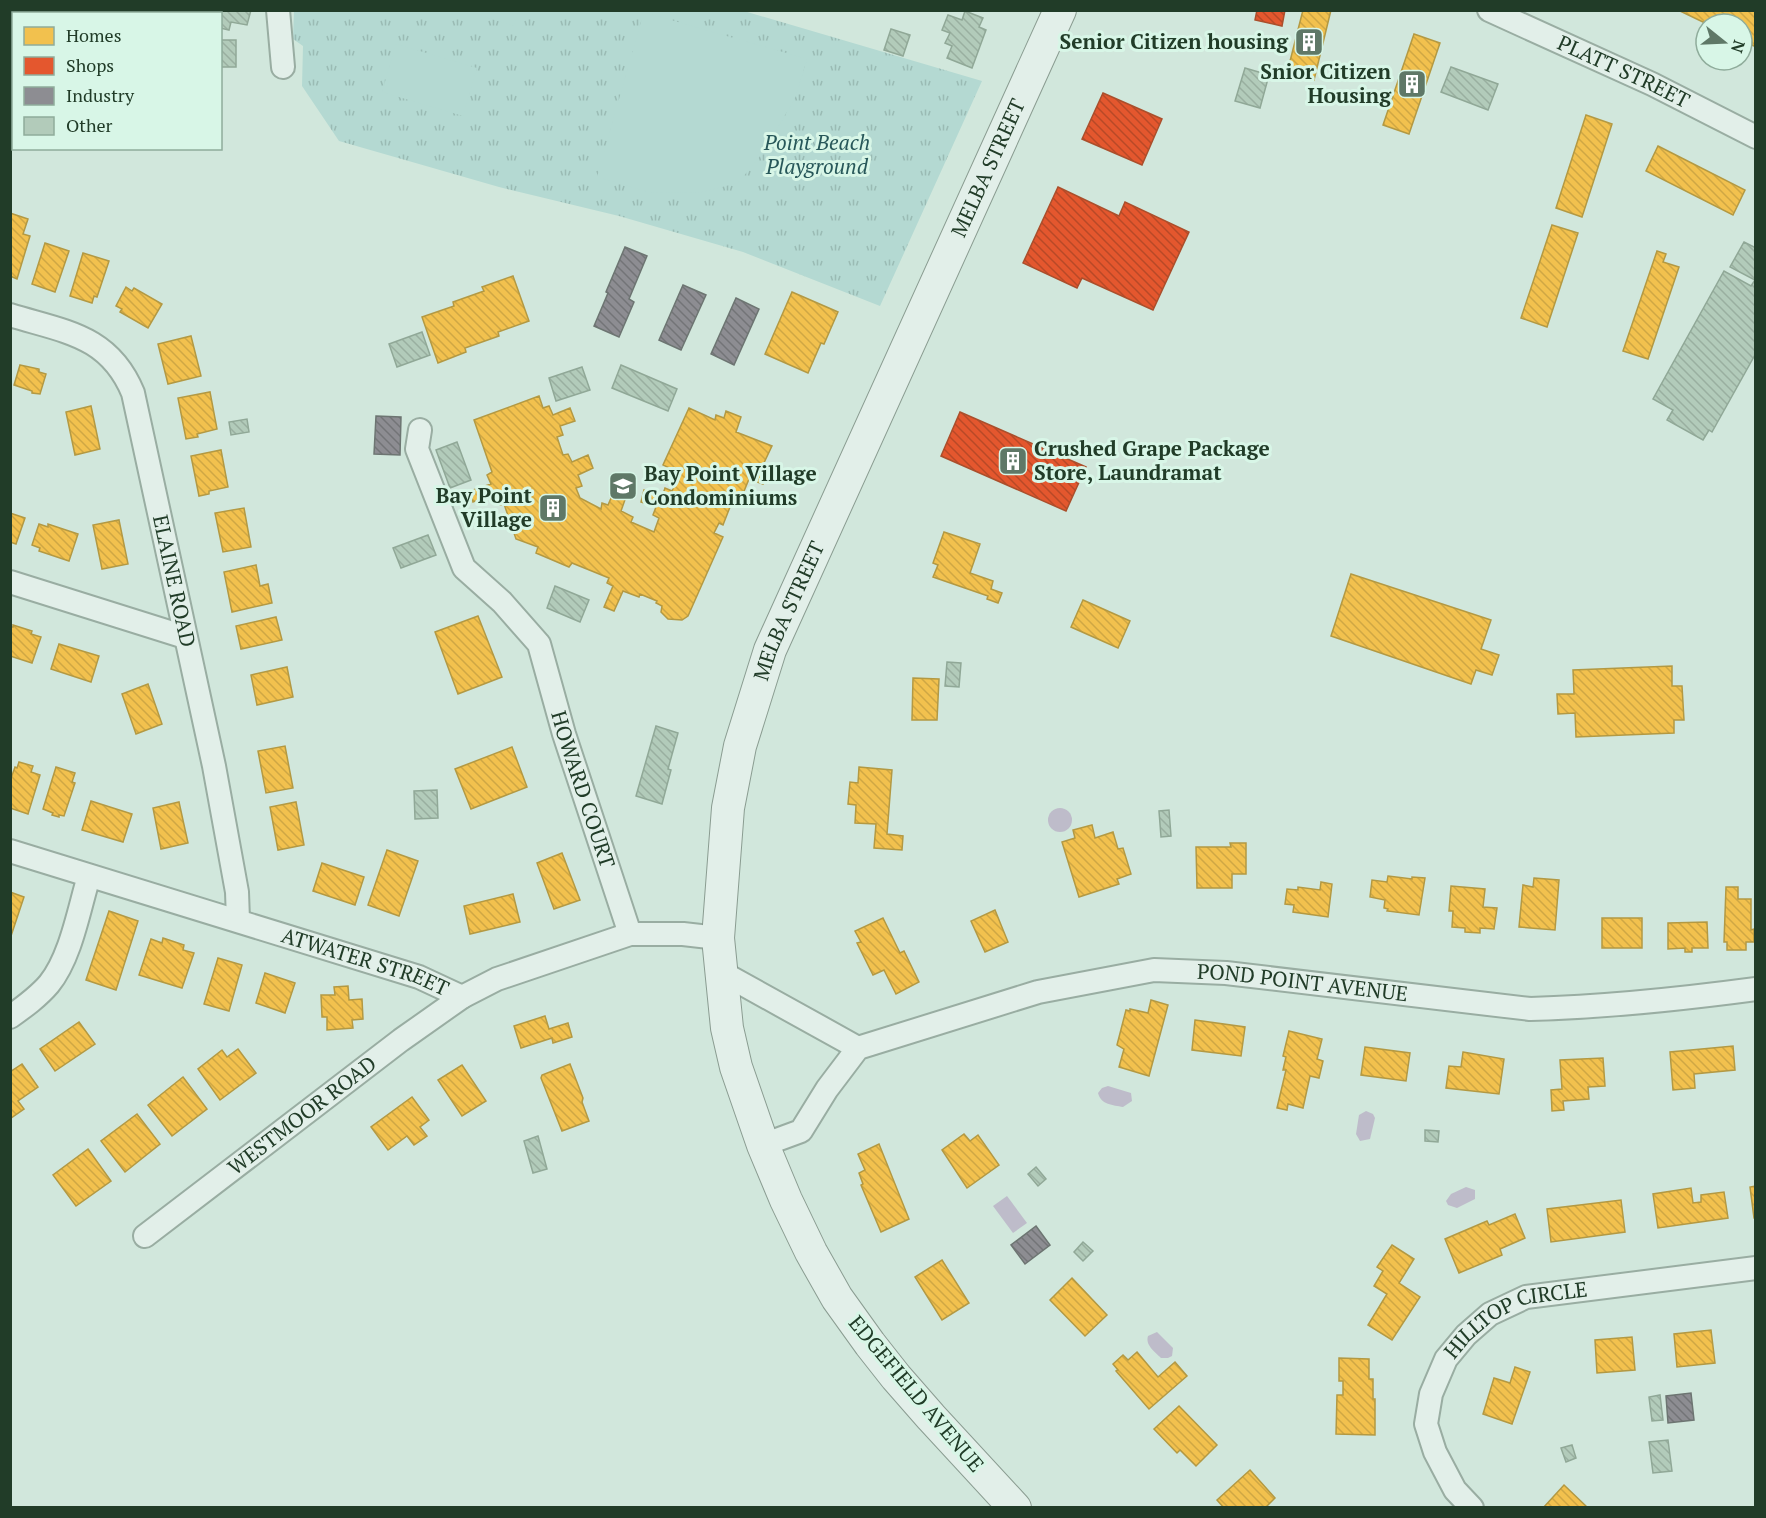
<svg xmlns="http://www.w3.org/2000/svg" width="1766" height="1518" viewBox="0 0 1766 1518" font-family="'PT Serif',serif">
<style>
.park{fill:url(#park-tufts)}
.pitch{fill:#b4d9d2}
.water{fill:#bebcca}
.homes{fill:url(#homes-back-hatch);stroke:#b39943;stroke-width:1.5}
.shops{fill:url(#shops-back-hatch);stroke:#aa4f2c;stroke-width:1.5}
.industry{fill:url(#industry-back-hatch);stroke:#6d7572;stroke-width:1.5}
.building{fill:url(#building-back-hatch);stroke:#90a897;stroke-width:1.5}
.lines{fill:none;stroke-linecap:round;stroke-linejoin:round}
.minor-casing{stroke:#99ada2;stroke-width:26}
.secondary-casing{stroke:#8a9c91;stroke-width:34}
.minor{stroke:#e2efe9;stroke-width:22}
.secondary{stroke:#e2efe9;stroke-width:32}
.labels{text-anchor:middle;stroke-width:6;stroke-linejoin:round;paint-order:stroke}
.poi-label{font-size:21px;font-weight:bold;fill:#213c28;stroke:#d8f6e7;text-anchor:end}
.street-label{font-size:21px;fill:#213c28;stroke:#d8f6e7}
.park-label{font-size:21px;font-style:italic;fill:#275759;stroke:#d8f6e7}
</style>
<defs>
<pattern id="park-tufts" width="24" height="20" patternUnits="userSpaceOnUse" patternTransform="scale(1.5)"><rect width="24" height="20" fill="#b4d9d2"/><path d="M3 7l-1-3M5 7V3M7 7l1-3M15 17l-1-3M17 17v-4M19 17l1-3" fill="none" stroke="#9abbb4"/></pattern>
<pattern id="homes-back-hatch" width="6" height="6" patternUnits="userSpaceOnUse" patternTransform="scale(1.5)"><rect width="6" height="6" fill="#f2c14e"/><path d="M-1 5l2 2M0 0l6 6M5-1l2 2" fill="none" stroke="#cfa744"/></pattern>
<pattern id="shops-back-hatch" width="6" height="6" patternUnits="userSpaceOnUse" patternTransform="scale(1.5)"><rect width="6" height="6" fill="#e4572e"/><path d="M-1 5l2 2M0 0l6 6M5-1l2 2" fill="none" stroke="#b84927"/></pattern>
<pattern id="industry-back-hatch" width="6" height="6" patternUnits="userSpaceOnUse" patternTransform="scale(1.5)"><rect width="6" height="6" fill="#8d8d92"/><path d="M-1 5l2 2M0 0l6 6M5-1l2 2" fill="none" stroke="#737477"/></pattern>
<pattern id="building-back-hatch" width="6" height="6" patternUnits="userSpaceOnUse" patternTransform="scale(1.5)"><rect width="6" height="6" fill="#b2cbba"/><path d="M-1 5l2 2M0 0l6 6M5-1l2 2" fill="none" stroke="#99afa0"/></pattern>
</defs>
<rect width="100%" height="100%" fill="#d1e7dc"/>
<!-- park -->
<polygon class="park" points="294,11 744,11 982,81 880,306 743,252 619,216 499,187 339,141 302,86 303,46 293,39"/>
<!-- pitch -->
<g class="pitch">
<polygon points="473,11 473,10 519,11 514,26 472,13"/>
<polygon points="650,14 807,59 796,96 765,150 738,183 698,193 649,192 597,177 642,18"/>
<polygon points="396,44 477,68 463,116 382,92"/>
</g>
<!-- water -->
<g class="water">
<circle cx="1060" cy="820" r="12"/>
<path d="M1108,1086L1131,1093L1132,1101L1123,1107C1113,1105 1101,1105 1098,1093L1102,1088Z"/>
<polygon points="1366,1111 1373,1114 1375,1118 1370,1139 1360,1141 1356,1134 1359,1115"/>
<polygon points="1466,1187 1475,1190 1475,1199 1457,1208 1448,1205 1446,1201 1451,1194"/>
<polygon points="1007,1196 1027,1223 1013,1233 993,1206"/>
<path d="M1157,1332L1173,1348L1172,1356L1168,1358H1161C1155,1352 1145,1345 1148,1336Z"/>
</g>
<!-- homes -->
<g class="homes">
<polygon points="1303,10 1331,10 1314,80 1287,73"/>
<polygon points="1678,10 1756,10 1756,47 1742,40 1742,24 1707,24"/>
<polygon points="1414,34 1440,43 1409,134 1383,125"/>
<polygon points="1586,115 1612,124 1582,217 1556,208"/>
<polygon points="1658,146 1745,190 1733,215 1646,171"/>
<polygon points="10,213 28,219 23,234 30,236 17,279 10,276"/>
<polygon points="1552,225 1578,233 1547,327 1521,318"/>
<polygon points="45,243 69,251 55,292 32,284"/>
<polygon points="1657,251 1666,254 1663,262 1679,267 1648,359 1623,351"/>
<polygon points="83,253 109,261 97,297 94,296 92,303 70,296"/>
<polygon points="513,276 529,321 498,332 499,336 465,348 466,352 438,363 422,317 454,306 453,302 484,291 482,287"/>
<polygon points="126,287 132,291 134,288 162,304 148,328 120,312 122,309 116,306"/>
<polygon points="792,292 838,312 824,344 821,343 808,373 765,354"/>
<polygon points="191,336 201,376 168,384 158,344"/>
<polygon points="20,365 39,369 39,372 46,374 40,394 32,393 32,391 14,385"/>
<polygon points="210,392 217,429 197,434 198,437 186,439 178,398"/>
<polygon points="539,396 543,408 549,406 553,415 570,408 575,421 560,426 563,435 557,437 563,455 568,454 572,462 588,455 593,468 578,475 582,486 576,488 580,498 601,509 602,503 608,505 615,489 627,494 621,511 633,517 631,522 654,532 659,518 653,515 656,507 641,502 644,490 662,497 665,488 672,491 680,473 663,465 689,408 715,420 716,415 724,418 726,411 741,417 736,432 772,446 762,467 769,471 763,484 749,479 740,501 731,497 727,505 730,507 723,525 719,523 714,533 723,537 688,616 682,620 668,619 661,612 662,606 656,603 657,601 640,594 639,597 623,591 614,611 604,607 613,586 607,583 609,578 572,563 569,567 536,553 538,547 516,539 504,504 500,505 495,493 473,502 470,491 491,484 487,475 492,472 474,420"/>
<polygon points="91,406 100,449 75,455 66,412"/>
<polygon points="221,450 228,487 209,491 209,494 199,496 191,456"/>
<polygon points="244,508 251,547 223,552 215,513"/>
<polygon points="10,513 25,518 16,544 10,542"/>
<polygon points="119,520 128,564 102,569 93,525"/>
<polygon points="39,524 48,527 48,524 78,534 69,561 39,551 40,548 32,545"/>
<polygon points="944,532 980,544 970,573 993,581 991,589 1002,593 998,603 987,599 988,596 933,577 938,565 933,563"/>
<polygon points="256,565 260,586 268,584 272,603 232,612 224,572"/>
<polygon points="1351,574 1491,620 1481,649 1499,655 1492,675 1476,670 1471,684 1331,636"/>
<polygon points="1083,600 1130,621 1118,648 1071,627"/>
<polygon points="478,616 502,677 458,694 435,632"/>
<polygon points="276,617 282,640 241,649 236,626"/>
<polygon points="13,625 32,631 31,634 41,637 32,663 10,656 10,627 13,627"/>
<polygon points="59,644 99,656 91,682 51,669"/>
<polygon points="1672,666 1672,686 1682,686 1684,720 1674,720 1674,733 1576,737 1575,713 1558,714 1557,694 1574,694 1573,670"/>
<polygon points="287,667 293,697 257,705 251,675"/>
<polygon points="913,678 939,679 937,720 912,720"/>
<polygon points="148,684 162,724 136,734 122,694"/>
<polygon points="285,746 293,788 266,793 258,751"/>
<polygon points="512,747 527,787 471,809 455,769"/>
<polygon points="19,762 33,766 31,772 40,775 28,814 10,808 10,781 15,767 17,768"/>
<polygon points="56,767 75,773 72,782 75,783 64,816 59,815 59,817 52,815 53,813 43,809"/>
<polygon points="859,767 892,770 887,834 903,836 902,850 874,848 876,824 855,823 856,805 848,804 850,782 858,783"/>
<polygon points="91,801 132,814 123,842 82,830"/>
<polygon points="179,802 188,843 161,849 153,808"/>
<polygon points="296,802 304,845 278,850 270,807"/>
<polygon points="1092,825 1095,838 1113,832 1118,849 1123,848 1131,874 1117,879 1119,884 1079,897 1062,842 1075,838 1073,830"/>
<polygon points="1230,843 1246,843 1246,874 1232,874 1232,888 1197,888 1196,847 1231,847"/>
<polygon points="387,850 418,861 399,916 368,905"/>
<polygon points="562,853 580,900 554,909 537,863"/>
<polygon points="322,863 364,877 355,905 313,891"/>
<polygon points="1388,876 1412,879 1412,877 1425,878 1419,915 1387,911 1388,909 1384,908 1385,900 1370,897 1372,880 1387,882"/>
<polygon points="1534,878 1559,880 1555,930 1519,927 1523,885 1533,887"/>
<polygon points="1321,882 1332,884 1328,917 1293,912 1294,905 1285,904 1287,889 1298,890 1298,887 1320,890"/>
<polygon points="1451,886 1485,889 1483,907 1497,908 1494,929 1480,928 1480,933 1465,932 1465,928 1452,927 1453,911 1449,911"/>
<polygon points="1726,887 1738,887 1738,899 1751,899 1751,930 1754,929 1754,942 1746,942 1746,950 1727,950 1727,942 1724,942"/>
<polygon points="10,892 24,897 10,939"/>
<polygon points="513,894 520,922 470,934 464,906"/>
<polygon points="995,910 1008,942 985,952 971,921"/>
<polygon points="109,911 138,921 116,990 86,980"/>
<polygon points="883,918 900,953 904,951 919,982 896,994 884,970 873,975 857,943 861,942 855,931"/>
<rect x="1602" y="918" width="40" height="30"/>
<polygon points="1707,922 1708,948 1692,948 1692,952 1685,952 1685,948 1668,949 1668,923"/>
<polygon points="163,938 184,945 183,950 194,953 182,988 139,975 151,939 162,943"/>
<polygon points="218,958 242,965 229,1011 204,1004"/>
<polygon points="265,973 295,983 285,1013 256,1003"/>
<polygon points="348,986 349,1000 362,999 363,1019 352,1020 353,1028 327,1030 327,1017 322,1017 321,995 335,995 334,987"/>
<polygon points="1151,1000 1168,1005 1149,1076 1119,1067 1124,1049 1117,1045 1126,1010 1130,1011 1130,1009 1148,1013"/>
<polygon points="545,1016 549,1029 568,1023 572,1037 553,1043 552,1038 521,1048 514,1026"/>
<polygon points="1195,1020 1245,1027 1241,1056 1192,1050"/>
<polygon points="79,1022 95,1044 55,1071 40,1049"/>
<polygon points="1289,1031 1322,1039 1317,1059 1323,1061 1319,1078 1310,1076 1303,1108 1288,1104 1287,1110 1277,1108 1286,1070 1283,1070 1286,1057 1283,1056"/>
<polygon points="1733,1046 1735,1070 1694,1074 1695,1088 1673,1090 1670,1052"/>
<polygon points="1365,1047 1410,1053 1406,1081 1361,1075"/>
<polygon points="238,1049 256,1073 220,1100 198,1069 222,1050 227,1057"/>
<polygon points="1463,1052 1504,1059 1499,1094 1446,1088 1449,1066 1461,1067"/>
<polygon points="1603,1058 1605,1086 1588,1087 1589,1099 1563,1101 1564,1110 1552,1111 1551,1090 1562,1089 1560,1060"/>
<polygon points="22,1064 38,1087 18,1101 24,1109 11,1118 10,1072"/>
<polygon points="570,1064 583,1098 582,1102 589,1121 562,1131 541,1078 542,1075"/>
<polygon points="462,1065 486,1101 462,1116 438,1080"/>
<polygon points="183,1077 207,1109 172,1136 148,1105"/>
<polygon points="412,1097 429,1120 420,1127 427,1136 414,1145 407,1136 388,1150 371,1127"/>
<polygon points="137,1114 160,1144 125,1172 101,1141"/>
<polygon points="964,1134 970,1141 978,1135 999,1165 967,1188 942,1150"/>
<polygon points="879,1144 909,1219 881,1232 861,1185 863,1184 859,1173 865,1170 858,1154"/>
<polygon points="88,1149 111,1181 76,1206 53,1175"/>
<polygon points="1756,1186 1756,1218 1754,1218 1750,1187"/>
<polygon points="1691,1188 1693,1203 1701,1202 1701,1195 1724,1192 1728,1218 1658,1228 1653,1194"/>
<polygon points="1621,1200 1625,1232 1551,1242 1547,1209"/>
<polygon points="1515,1214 1525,1238 1500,1249 1502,1255 1459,1273 1445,1239 1487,1221 1489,1225"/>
<polygon points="1392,1245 1414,1259 1399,1283 1420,1297 1392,1340 1368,1325 1387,1294 1374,1286 1383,1271 1377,1267"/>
<polygon points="942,1260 969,1303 942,1320 915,1277"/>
<polygon points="1072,1278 1107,1315 1085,1336 1050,1300"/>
<polygon points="1711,1330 1715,1363 1677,1367 1674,1334"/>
<polygon points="1632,1337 1635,1370 1597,1373 1595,1340"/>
<polygon points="1137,1352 1158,1377 1175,1362 1187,1376 1149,1409 1116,1371 1118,1370 1113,1364 1123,1355 1128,1360"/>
<polygon points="1339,1358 1369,1359 1369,1379 1373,1379 1373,1399 1375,1399 1375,1435 1336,1434 1337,1395 1343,1395 1343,1381 1339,1381"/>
<polygon points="1515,1367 1530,1372 1512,1424 1483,1414 1494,1378 1510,1383"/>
<polygon points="1179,1406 1217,1445 1196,1466 1180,1450 1177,1453 1154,1429"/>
<polygon points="1250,1470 1275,1498 1265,1508 1224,1508 1217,1500"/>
<polygon points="1564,1485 1588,1508 1543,1508"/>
</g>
<!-- shops -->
<g class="shops">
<polygon points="1257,10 1285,10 1282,26 1255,20"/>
<polygon points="1103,93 1162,119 1142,165 1082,139"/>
<polygon points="1058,187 1119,216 1125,202 1189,232 1153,310 1082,278 1077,288 1023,263"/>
<polygon points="960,412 1086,467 1066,511 941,456"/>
</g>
<!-- industry -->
<g class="industry">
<polygon points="625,247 647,256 629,299 634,302 619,337 594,326 608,293 606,292"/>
<polygon points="683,285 706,295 681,350 659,340"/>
<polygon points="736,298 759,309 734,365 711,354"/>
<polygon points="376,416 401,417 400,455 374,454"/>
<polygon points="1036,1226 1050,1245 1025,1264 1011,1245"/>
<polygon points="1691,1393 1694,1420 1668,1423 1666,1396"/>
</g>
<!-- building -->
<g class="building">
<polygon points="194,10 251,10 247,25 231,22 229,30 220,28 220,14 199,14 194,12"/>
<polygon points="965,11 983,18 979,27 986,30 972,68 947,58 952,46 945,43 950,33 942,30 948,15 962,20"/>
<polygon points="891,29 910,35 903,56 884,50"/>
<rect x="220" y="40" width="16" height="27"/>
<polygon points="1451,67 1498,84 1488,110 1441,92"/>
<polygon points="1245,68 1269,75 1260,108 1235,101"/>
<polygon points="1744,242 1756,248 1756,353 1712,432 1709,430 1703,440 1667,420 1673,410 1653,399 1724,271 1751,286 1755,280 1730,267"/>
<polygon points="422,332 430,355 397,367 389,344"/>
<polygon points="621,365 677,389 668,411 612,388"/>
<polygon points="582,367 590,390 556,401 549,378"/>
<polygon points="247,419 249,432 231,435 229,422"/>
<polygon points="457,442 471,480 450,488 436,450"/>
<polygon points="428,535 436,555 401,568 393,548"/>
<polygon points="555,586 589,600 580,622 547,608"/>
<polygon points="947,662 961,663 959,687 945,686"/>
<polygon points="656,726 678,733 668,769 671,770 662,804 636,796"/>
<polygon points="437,790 438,818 415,819 414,791"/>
<polygon points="1169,810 1171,836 1161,837 1159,811"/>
<polygon points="1425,1130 1439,1131 1438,1142 1425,1141"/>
<polygon points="538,1136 547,1169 533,1173 524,1141"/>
<polygon points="1036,1167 1046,1179 1038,1186 1028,1174"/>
<polygon points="1083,1242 1093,1251 1083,1261 1074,1252"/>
<polygon points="1660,1395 1663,1420 1652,1421 1649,1397"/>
<polygon points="1668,1440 1672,1471 1653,1473 1649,1442"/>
<polygon points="1572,1445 1576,1458 1566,1462 1561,1448"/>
</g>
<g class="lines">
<!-- minor casing -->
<g class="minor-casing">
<g id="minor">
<polyline points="278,10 283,67"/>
<path id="s1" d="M1489,10L1652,84L1756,137"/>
<path id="s2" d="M10,315C65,332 109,335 133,393L214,766L237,892L238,920"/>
<path id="s3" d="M420,430L417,449L464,568L502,602L539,644L564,734L630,934"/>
<polyline points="10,582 185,637"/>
<path id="s4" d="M10,851L419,977L462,997L497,979L630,934H683L718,938"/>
<polyline points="721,972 858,1048"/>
<path d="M10,1017C24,1007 38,997 49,984C71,957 79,909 89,876"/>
<path id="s5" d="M763,1145L801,1131L827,1089L858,1048L1038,992L1154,970L1226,973L1530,1009C1605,1007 1681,999 1756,989"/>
<path id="s6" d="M145,1236L401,1040L462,997"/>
<path id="s7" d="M1472,1508L1455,1490L1435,1452L1426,1424L1431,1394L1446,1359L1466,1335L1490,1314L1526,1297L1756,1268"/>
</g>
</g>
<!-- secondary casing -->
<g class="secondary-casing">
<g id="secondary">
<path id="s8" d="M1015,1508L931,1417L896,1377L870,1344L837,1298L811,1252L786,1200L763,1145L736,1067L727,1028L718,938L728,808L740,746L770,650L1060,10"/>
</g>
</g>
<!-- minor -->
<use href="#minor" class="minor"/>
<!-- secondary -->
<use href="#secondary" class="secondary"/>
</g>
<!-- icons -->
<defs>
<g id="building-square" transform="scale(1.5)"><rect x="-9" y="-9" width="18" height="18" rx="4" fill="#5f7867" stroke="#d8f6e7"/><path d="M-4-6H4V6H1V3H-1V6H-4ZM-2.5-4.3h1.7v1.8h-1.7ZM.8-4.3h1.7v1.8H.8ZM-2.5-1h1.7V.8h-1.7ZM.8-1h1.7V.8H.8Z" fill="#fff"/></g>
<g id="school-square" transform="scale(1.5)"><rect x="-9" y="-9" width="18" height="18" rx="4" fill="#5f7867" stroke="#d8f6e7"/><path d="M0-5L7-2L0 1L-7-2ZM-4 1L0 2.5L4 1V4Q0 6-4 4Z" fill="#fff"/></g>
</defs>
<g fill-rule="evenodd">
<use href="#building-square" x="1309" y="42"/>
<use href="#building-square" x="1412" y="84"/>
<use href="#building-square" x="1013" y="461"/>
<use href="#school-square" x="623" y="486"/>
<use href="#building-square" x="553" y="508"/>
</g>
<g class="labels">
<!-- poi labels -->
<g class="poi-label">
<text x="1288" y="49">Senior Citizen housing</text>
<text x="1391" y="79">Snior Citizen<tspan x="1391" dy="24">Housing</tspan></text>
<text x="1034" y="456" text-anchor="start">Crushed Grape Package<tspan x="1034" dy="24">Store, Laundramat</tspan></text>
<text x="644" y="481" text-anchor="start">Bay Point Village<tspan x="644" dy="24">Condominiums</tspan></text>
<text x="532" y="503">Bay Point<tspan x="532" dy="24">Village</tspan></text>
</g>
<!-- street labels -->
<g class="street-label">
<text dy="7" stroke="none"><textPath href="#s1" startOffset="148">PLATT STREET</textPath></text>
<text dy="7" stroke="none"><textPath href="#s8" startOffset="1482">MELBA STREET</textPath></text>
<text dy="7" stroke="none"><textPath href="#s2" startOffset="345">ELAINE ROAD</textPath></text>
<text dy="7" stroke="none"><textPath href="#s8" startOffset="996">MELBA STREET</textPath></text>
<text dy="7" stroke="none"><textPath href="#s3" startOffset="406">HOWARD COURT</textPath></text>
<text dy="7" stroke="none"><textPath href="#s4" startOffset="372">ATWATER STREET</textPath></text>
<text dy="7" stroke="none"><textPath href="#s5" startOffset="597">POND POINT AVENUE</textPath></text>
<text dy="7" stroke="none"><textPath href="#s6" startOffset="198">WESTMOOR ROAD</textPath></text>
<text dy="7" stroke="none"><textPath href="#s7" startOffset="250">HILLTOP CIRCLE</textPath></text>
<text transform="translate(916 1394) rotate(50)" y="7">EDGEFIELD AVENUE</text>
</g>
<!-- park labels -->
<g class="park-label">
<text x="817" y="150">Point Beach<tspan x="817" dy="24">Playground</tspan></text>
</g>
</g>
<!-- border -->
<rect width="1766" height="1518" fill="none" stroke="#213c28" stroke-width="24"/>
<!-- legend -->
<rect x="12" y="12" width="210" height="138" fill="#d8f6e7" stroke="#8fac9b" stroke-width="1.5"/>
<rect x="24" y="27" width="30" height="18" fill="#f2c14e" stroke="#8fac9b" stroke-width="1.5"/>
<text x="66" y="42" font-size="18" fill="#213c28">Homes</text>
<rect x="24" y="57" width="30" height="18" fill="#e4572e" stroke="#8fac9b" stroke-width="1.5"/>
<text x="66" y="72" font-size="18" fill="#213c28">Shops</text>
<rect x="24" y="87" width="30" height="18" fill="#8d8d92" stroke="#8fac9b" stroke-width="1.5"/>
<text x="66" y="102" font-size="18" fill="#213c28">Industry</text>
<rect x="24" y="117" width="30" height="18" fill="#b2cbba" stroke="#8fac9b" stroke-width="1.5"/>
<text x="66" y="132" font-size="18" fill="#213c28">Other</text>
<!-- north arrow -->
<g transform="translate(1724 42) rotate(108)"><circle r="28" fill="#d8f6e7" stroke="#8fac9b" stroke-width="1.5"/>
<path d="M0-4.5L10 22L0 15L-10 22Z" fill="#5f7867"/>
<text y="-9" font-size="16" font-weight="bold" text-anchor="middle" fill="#213c28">N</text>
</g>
</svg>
